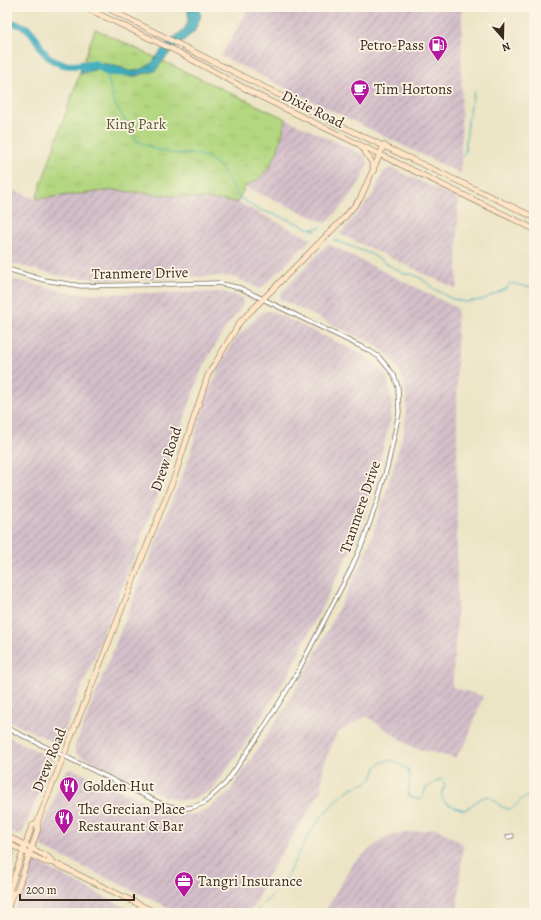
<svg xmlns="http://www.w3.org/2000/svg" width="541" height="920" viewBox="0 0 541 920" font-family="Alegreya,serif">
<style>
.industrial{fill:url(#industrial-furrows)}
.park{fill:url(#park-tufts);stroke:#77804f}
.water{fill:url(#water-ripples);stroke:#3c6b6d}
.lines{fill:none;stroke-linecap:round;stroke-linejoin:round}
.stream{stroke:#3eacbc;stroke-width:1}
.river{stroke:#3eacbc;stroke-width:7}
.street-casing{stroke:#796b58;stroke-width:5}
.secondary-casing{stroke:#796b58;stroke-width:6}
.street{stroke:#fff;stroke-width:3.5}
.secondary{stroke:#ffe4c6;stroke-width:5}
.labels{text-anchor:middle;stroke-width:3.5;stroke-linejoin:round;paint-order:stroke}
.poi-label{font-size:15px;fill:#3b2a1e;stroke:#fcf5e5;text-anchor:start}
.street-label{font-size:15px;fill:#3b2a1e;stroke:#fcf5e5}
.park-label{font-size:15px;fill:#595536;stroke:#fcf5e5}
</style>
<defs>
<pattern id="industrial-furrows" width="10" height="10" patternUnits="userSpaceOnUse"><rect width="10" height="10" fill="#d2bdc8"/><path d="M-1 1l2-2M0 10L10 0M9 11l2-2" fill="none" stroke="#ac9aa2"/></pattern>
<pattern id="park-tufts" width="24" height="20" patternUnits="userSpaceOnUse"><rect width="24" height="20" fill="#b3d780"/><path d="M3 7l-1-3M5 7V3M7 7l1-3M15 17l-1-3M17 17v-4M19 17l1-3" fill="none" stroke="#9bb96e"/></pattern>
<pattern id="water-ripples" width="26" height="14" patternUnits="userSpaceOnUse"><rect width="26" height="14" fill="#3eacbc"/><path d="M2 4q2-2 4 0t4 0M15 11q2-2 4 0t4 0" fill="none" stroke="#358c98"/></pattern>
</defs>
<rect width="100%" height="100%" fill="#fcf5e5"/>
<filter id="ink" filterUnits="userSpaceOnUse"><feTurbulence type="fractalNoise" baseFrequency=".025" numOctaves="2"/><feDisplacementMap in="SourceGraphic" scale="8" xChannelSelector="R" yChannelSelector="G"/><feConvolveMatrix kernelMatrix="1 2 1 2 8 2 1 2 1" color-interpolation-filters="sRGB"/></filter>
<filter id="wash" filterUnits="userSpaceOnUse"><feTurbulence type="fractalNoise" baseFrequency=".012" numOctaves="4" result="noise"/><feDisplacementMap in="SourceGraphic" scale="16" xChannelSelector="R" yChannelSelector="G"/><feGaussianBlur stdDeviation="0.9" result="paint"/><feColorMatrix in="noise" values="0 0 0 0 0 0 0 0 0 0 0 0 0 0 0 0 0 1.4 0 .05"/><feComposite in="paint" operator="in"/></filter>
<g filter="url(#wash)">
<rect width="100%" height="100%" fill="#ebe4c5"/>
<!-- industrial -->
<g class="industrial">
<polygon points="250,7 462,7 461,174 221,56"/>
<polygon points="286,119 364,155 368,163 359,184 347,201 326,223 245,187 257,180 278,150"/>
<polygon points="392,168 458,199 457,289 340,234 372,197 384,171"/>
<polygon points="7,186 10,189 36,199 114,190 237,202 311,239 260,289 237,278 225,276 111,280 59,276 7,262"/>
<polygon points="328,244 457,308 457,621 452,687 483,696 466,743 455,758 414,748 366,716 337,733 324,763 321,791 264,881 254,907 246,913 180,913 42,847 39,837 65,772 72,769 176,815 196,814 211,807 229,793 284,709 314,657 363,561 374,530 403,435 407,402 405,387 399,369 388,355 373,344 280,299 280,294"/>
<polygon points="7,278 77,294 223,292 243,298 243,305 225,328 202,369 139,545 60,742 56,743 7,720"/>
<polygon points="271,311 360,353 380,368 387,378 390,390 392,405 390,421 369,501 357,537 288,675 241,750 213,788 203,795 190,800 176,800 163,796 77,754 74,749 189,458 206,398 222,363 234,340 262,312"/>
<polygon points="7,736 53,759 22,834 17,835 7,831"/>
<polygon points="436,828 463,844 457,913 324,913 353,863 387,836"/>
<polygon points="7,849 15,854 7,882"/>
<polygon points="36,862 136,913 14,913 29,866"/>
</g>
<!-- park -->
<polygon class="park" points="95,29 286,119 278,150 269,168 257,180 245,187 237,202 114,190 36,199"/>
<!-- water -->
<path class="water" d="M187,7H198L201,16L194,32L172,50L155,71L131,77L101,68L81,74L80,61C95,62 107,63 122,68C125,69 129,72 133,71C155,67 152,60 165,46C178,31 193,31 187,7Z"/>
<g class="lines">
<!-- stream -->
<g class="stream">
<polyline points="107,72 113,100 136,140 154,149 174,154 196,154 209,158 221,168 239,197 257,209 282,217 316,231"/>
<polyline points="461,158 465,152 468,120 474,92"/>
<polyline points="312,229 321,227"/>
<polyline points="334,240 371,254 404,274 412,274 422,279 433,288 450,298 464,302 482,300 507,288 510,283 534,288"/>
<path d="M256,913C258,906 273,896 279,889C288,876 293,863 301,849C311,828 328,807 346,792C360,781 372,789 376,767C390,755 394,761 408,770L410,777L408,796L421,800L426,788L441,779L445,784C445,788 443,790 442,794C440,804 458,808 465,810C473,805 479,798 488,796C495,799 498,805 503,807C514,813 516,802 524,798C527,796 531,796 534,796"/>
</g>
<!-- river -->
<path class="river" d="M7,21C13,23 20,24 25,27C33,31 36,39 40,46C52,69 73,67 94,63L107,72L123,73"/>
</g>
</g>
<g filter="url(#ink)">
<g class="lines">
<!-- street casing -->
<g class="street-casing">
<g id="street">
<polyline points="7,269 44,280 81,286 218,283 240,288 370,351 379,357 394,375 398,387 399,413 388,464 378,499 363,542 351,569 294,679 263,729 226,783 204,803 193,807 182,809 162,804 7,728"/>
<polyline points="508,837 512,836"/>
</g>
</g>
<!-- secondary casing -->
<g class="secondary-casing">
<g id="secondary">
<polyline points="84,7 176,51 259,96 534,229"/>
<polyline points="105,7 339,125 534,217"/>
<polyline points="361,146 371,161 374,170"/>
<polyline points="7,836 48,857 54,863"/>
<polyline points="7,843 45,862 54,863 157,913"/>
<polyline points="12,895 10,889 32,826 37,823"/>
<polyline points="7,912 12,895 17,891 38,829 37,823 175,475 208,375 240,322 345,217 360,199 384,145"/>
</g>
</g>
<!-- street -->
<use href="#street" class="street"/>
<!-- secondary -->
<use href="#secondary" class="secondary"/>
</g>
</g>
<!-- icons -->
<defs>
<g id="fuel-pin" transform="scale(1)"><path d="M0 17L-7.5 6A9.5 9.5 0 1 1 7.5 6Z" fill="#b5179e" stroke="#fcf5e5"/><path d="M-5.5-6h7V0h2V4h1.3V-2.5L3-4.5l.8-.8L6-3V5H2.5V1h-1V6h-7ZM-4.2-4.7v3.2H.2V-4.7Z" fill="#fff"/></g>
<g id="cafe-pin" transform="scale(1)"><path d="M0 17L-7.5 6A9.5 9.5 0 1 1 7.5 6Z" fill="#b5179e" stroke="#fcf5e5"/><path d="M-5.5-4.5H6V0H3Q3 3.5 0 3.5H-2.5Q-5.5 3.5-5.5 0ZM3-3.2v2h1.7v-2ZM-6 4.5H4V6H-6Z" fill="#fff"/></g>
<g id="restaurant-pin" transform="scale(1)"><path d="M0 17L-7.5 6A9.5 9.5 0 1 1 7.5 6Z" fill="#b5179e" stroke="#fcf5e5"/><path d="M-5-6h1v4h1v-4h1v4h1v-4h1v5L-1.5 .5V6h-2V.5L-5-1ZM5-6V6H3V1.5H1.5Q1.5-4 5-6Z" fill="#fff"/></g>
<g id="office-pin" transform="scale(1)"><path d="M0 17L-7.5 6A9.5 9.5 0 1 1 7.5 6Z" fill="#b5179e" stroke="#fcf5e5"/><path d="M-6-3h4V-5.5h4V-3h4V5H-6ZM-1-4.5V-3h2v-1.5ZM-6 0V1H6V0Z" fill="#fff"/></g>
</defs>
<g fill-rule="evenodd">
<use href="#fuel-pin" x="438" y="45"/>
<use href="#cafe-pin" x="360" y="89"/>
<use href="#restaurant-pin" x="69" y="786"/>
<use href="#restaurant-pin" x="64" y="818"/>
<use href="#office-pin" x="184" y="881"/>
</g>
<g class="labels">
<!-- poi labels -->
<g class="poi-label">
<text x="424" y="50" text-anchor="end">Petro-Pass</text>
<text x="374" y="94">Tim Hortons</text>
<text x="83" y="791">Golden Hut</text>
<text x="78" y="814">The Grecian Place<tspan x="78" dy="17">Restaurant &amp; Bar</tspan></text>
<text x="198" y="886">Tangri Insurance</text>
</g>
<!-- street labels -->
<g class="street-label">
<text transform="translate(313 109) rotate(26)" y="5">Dixie Road</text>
<text transform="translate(140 273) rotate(-1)" y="5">Tranmere Drive</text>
<text transform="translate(166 459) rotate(-71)" y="5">Drew Road</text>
<text transform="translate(360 507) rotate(-71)" y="5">Tranmere Drive</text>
<text transform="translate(49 760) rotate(-68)" y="5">Drew Road</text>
</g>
<!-- park labels -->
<g class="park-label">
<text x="136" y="129">King Park</text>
</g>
</g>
<!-- margin -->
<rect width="541" height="920" fill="none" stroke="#fcf5e5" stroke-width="24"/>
<!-- north arrow -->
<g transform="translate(503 38) rotate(160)" stroke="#fcf5e5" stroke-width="3" paint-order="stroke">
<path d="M0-3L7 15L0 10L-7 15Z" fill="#3b2a1e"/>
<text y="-6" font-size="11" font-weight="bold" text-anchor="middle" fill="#3b2a1e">N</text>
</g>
<!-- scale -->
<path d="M20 894v6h114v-6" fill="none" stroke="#3b2a1e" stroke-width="2"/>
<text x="26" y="894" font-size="12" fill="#3b2a1e" stroke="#fcf5e5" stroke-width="3" paint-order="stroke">200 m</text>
</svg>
